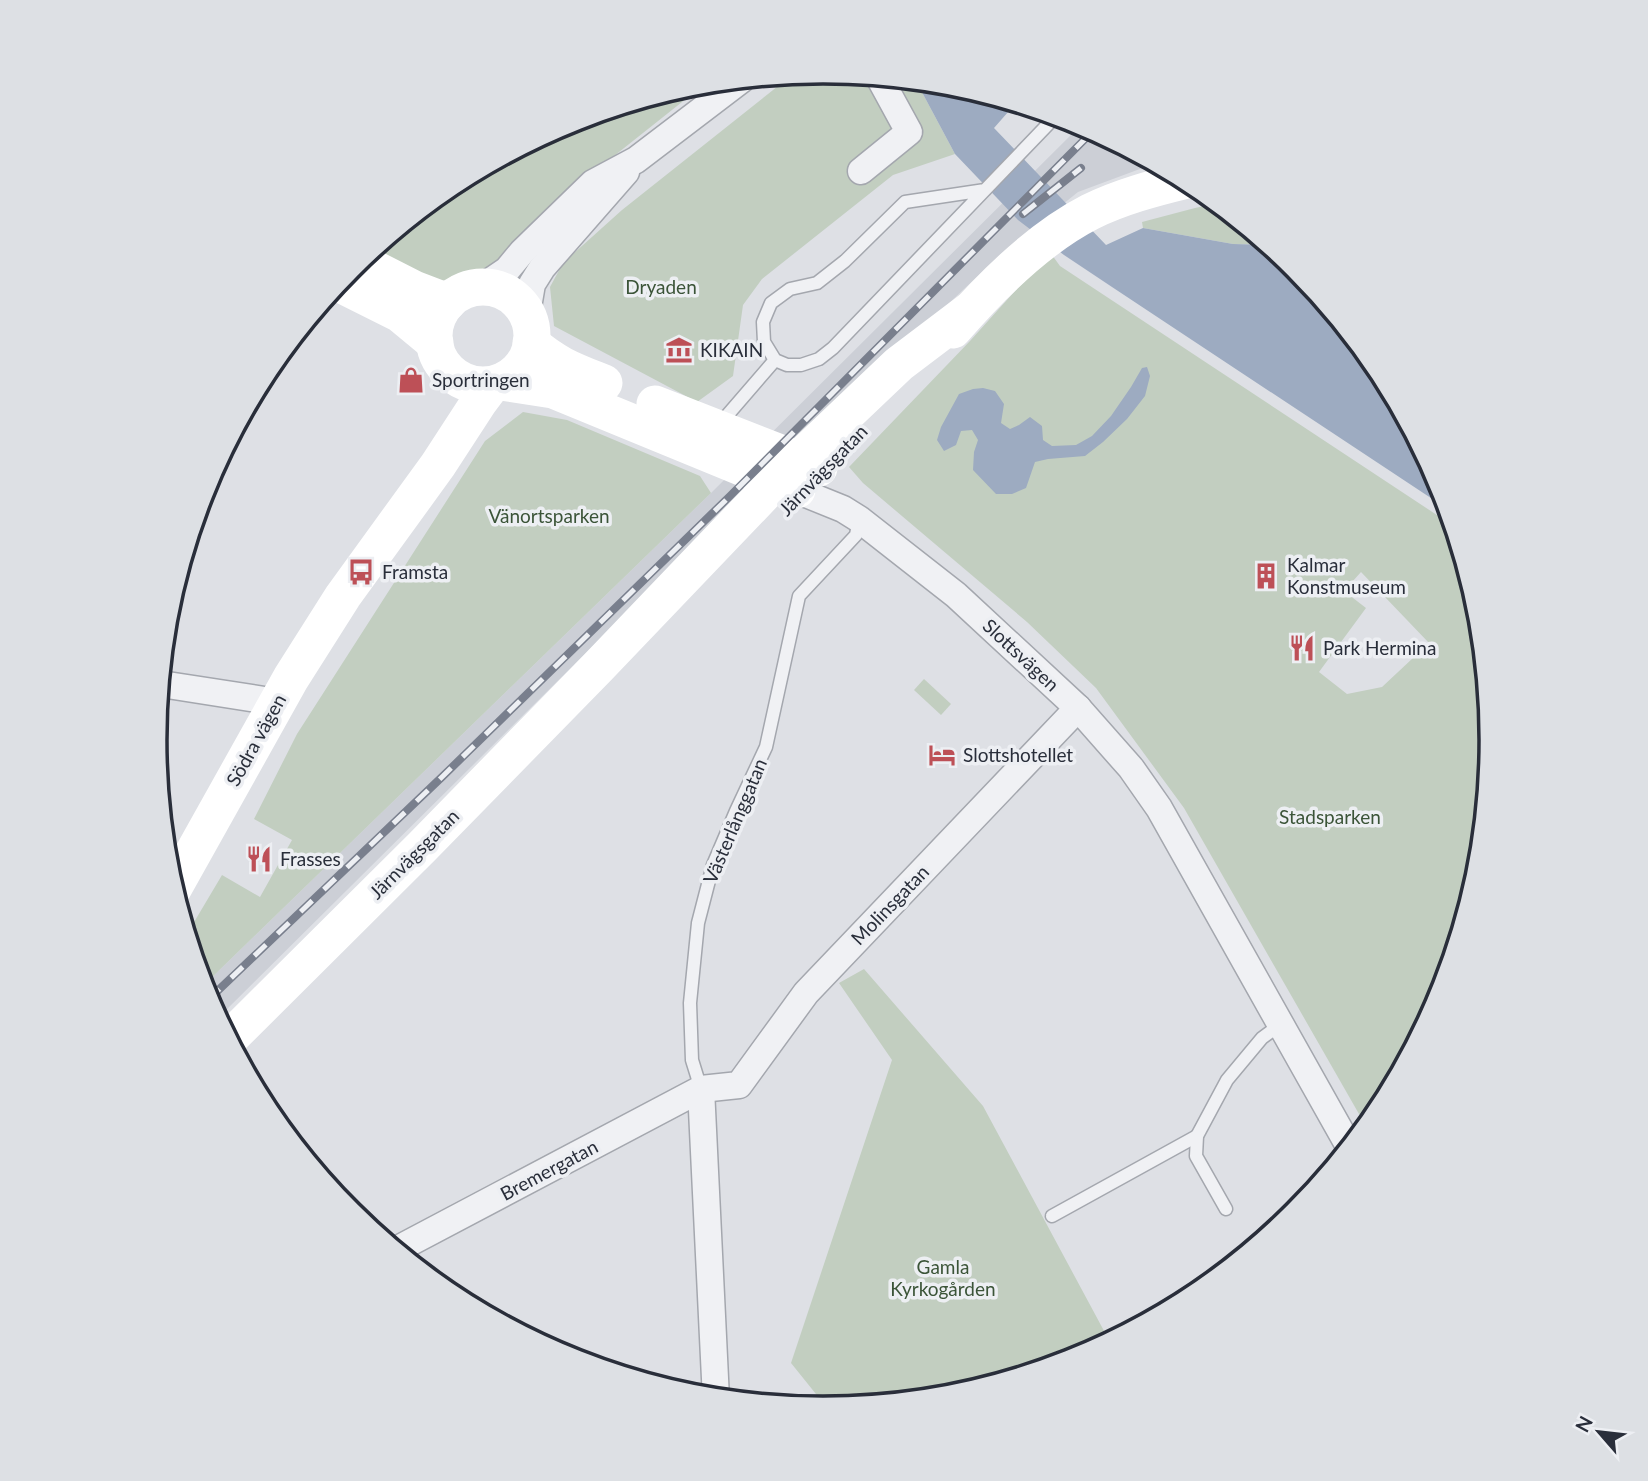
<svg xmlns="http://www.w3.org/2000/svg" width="1648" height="1481" viewBox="0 0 1648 1481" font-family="Lato,sans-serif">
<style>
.built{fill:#cccfd6}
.green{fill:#c2cec0;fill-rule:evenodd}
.water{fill:#9dabc1}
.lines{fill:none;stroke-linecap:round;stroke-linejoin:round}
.lane-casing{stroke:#a4a7ae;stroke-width:15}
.street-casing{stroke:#a4a7ae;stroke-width:29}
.lane{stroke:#f0f1f4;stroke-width:12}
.street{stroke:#f0f1f4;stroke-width:26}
.secondary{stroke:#fff;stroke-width:37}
.rail-casing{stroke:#797f8d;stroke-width:8}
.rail{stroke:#edeff3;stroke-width:5;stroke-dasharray:16;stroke-linecap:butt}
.labels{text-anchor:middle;stroke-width:7;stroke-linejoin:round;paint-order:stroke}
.park-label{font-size:19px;fill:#3b5438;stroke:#edeff3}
.poi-label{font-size:19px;fill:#292e3a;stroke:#edeff3;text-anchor:start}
.street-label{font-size:19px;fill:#292e3a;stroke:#edeff3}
.rim{fill:none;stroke:#292e3a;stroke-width:3.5}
</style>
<rect width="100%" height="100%" fill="#dee0e5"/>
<!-- built -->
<polygon class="built" points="1082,124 1156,163 1078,192 1000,255 725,515 218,1018 206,996 203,986 711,493"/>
<!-- green -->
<g class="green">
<polygon points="824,72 916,81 955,154 893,175 762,279 743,305 733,376 697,402 554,326 550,287 563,263 622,210 792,75"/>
<polygon points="706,83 556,202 492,270 436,282 372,250 453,184 568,123 694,85"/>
<polygon points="1218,203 1269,245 1233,244 1143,228 1142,222 1195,208"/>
<path d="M1052,255L1060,266L1452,525L1455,529L1480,610L1493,741L1480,871L1442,997L1380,1112L1367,1128L1184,808L1096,688L1027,622L863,483L849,467L970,341L1015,291ZM1361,572L1429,643L1382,687L1347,694L1319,672L1366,608L1344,591Z"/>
<polygon points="523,412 567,420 700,476 711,493 203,986 187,934 222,875 260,897 292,840 254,819 297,734 485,441"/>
<polygon points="924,679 951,704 941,715 914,690"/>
<polygon points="864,969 983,1106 1110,1342 1080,1358 954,1396 828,1409 791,1363 892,1060 839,983"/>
</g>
<!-- water -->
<g class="water">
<polygon points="916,81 955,85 1016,103 994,128 1106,245 1143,228 1233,244 1269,245 1297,268 1380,369 1442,485 1449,510 1112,287 1064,255 1018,220 955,154"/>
<polygon points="1147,367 1150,376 1145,396 1127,419 1103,442 1085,456 1048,459 1035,462 1026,488 1012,494 996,494 973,470 974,452 978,440 972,430 961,431 956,445 944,451 937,440 941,427 959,394 973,389 983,388 995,391 1004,404 1001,423 1010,429 1019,425 1030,417 1042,426 1043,440 1052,446 1076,445 1092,436 1111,416 1131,387 1142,368"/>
</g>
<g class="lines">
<!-- lane casing -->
<g class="lane-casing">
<g id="lane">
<polyline points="985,190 905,202 845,261 817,283 790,289 771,303 763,322 764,342 775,360 787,365 801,365 819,359 833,348 1056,116"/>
<polyline points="718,426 775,360"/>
<polyline points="701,1089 692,1060 690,1003 698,923 713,865 736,811 766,747 799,596 856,535 859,519"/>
<polyline points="1226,1209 1196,1156 1197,1136 1227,1080 1262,1038 1281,1024"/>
<polyline points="1052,1216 1197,1136"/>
</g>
</g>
<!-- street casing -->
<g class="street-casing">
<g id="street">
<polyline points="861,171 909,132 879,77"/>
<polyline points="482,287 507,270 522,252 593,183 636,160 741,80"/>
<polyline points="527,313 532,284 542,268 626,172"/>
<polyline points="801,492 843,509 859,519 956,595 1078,708 1131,768 1159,808 1350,1148"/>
<polyline points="161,684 277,702"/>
<polyline points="701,1089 716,1399"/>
<polyline points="396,1250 701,1089 739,1085 806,993 1078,708"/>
</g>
</g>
<!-- lane -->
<use href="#lane" class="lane"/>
<!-- street -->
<use href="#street" class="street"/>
<!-- secondary -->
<g class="secondary">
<polyline points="359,261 414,289 448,302"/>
<polyline points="338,283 400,314 435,343"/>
<circle cx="483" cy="336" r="49"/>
<path d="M953,330C991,286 1039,238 1090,212C1120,197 1154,188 1187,180"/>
<path d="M531,343C556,365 574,371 604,383"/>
<polyline points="501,382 553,390 797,490"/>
<polyline points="655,404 819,468"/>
<polyline points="173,889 291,678 343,596 438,465 479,402 491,386"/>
<polyline points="229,1039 422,847 598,667 776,481 899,364 969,311"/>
</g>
<!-- rail casing -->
<g class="rail-casing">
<g id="rail">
<polyline points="1023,214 1081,168"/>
<polyline points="208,1000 443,776 730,496 1094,130"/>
</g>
</g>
<!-- rail -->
<use href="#rail" class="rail"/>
</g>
<!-- icons -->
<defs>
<g id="museum-bare" transform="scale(2.1)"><path d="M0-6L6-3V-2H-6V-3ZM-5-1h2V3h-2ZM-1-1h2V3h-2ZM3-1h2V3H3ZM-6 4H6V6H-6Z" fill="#bd5057" stroke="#edeff3" stroke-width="2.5" paint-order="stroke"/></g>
<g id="shop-bare" transform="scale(2.1)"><path d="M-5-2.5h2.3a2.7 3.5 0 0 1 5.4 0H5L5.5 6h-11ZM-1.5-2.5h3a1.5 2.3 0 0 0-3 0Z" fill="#bd5057" stroke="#edeff3" stroke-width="2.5" paint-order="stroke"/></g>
<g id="bus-bare" transform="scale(2.1)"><path d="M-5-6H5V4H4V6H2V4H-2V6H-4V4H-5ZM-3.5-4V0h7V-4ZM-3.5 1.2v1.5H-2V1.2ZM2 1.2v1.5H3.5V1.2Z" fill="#bd5057" stroke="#edeff3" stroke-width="2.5" paint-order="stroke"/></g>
<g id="building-bare" transform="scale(2.1)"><path d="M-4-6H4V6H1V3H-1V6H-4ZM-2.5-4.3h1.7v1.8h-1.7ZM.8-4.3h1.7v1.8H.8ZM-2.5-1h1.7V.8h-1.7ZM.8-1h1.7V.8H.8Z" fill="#bd5057" stroke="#edeff3" stroke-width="2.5" paint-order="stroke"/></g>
<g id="restaurant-bare" transform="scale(2.1)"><path d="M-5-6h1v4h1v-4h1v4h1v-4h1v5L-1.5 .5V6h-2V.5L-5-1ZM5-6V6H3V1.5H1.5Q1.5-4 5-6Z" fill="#bd5057" stroke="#edeff3" stroke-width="2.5" paint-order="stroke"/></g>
<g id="hotel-bare" transform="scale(2.1)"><path d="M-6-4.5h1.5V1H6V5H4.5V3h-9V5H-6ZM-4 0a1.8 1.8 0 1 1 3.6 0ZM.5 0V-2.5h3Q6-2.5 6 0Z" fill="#bd5057" stroke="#edeff3" stroke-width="2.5" paint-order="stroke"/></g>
</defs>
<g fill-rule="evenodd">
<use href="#museum-bare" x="679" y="350"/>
<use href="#shop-bare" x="411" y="380"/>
<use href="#bus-bare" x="361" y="572"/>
<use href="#building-bare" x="1266" y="576"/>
<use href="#restaurant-bare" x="1302" y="648"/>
<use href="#hotel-bare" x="942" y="755"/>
<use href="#restaurant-bare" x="259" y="859"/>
</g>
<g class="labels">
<!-- park labels -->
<g class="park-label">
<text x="661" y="294">Dryaden</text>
<text x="549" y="523">Vänortsparken</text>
<text x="1330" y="824">Stadsparken</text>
<text x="943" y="1274">Gamla<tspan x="943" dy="22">Kyrkogården</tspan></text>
</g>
<!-- poi labels -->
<g class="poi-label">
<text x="700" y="357">KIKAIN</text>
<text x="432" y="387">Sportringen</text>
<text x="1287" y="572">Kalmar<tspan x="1287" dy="22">Konstmuseum</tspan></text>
<text x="382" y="579">Framsta</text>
<text x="1323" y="655">Park Hermina</text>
<text x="963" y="762">Slottshotellet</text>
<text x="280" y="866">Frasses</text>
</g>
<!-- street labels -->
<g class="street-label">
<text transform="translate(823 470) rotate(-46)" y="7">Järnvägsgatan</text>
<text transform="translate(1021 655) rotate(43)" y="7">Slottsvägen</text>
<text transform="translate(256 740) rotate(-61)" y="7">Södra vägen</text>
<text transform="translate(735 821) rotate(-67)" y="7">Västerlånggatan</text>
<text transform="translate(414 854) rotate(-45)" y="7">Järnvägsgatan</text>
<text transform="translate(890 905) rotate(-46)" y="7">Molinsgatan</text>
<text transform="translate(549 1170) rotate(-28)" y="7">Bremergatan</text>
</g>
</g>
<!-- crop -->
<path d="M0 0H1648V1481H0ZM167 740a656 656 0 1 1 1312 0a656 656 0 1 1-1312 0Z" fill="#dde0e4" fill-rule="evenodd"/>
<path class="rim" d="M167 740a656 656 0 1 1 1312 0a656 656 0 1 1-1312 0Z"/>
<!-- north arrow -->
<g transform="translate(1599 1432) rotate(298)" stroke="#edeff3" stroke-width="5" paint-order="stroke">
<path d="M0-5L12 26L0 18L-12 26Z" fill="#292e3a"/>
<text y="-10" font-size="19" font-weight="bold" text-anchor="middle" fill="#292e3a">N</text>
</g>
</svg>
